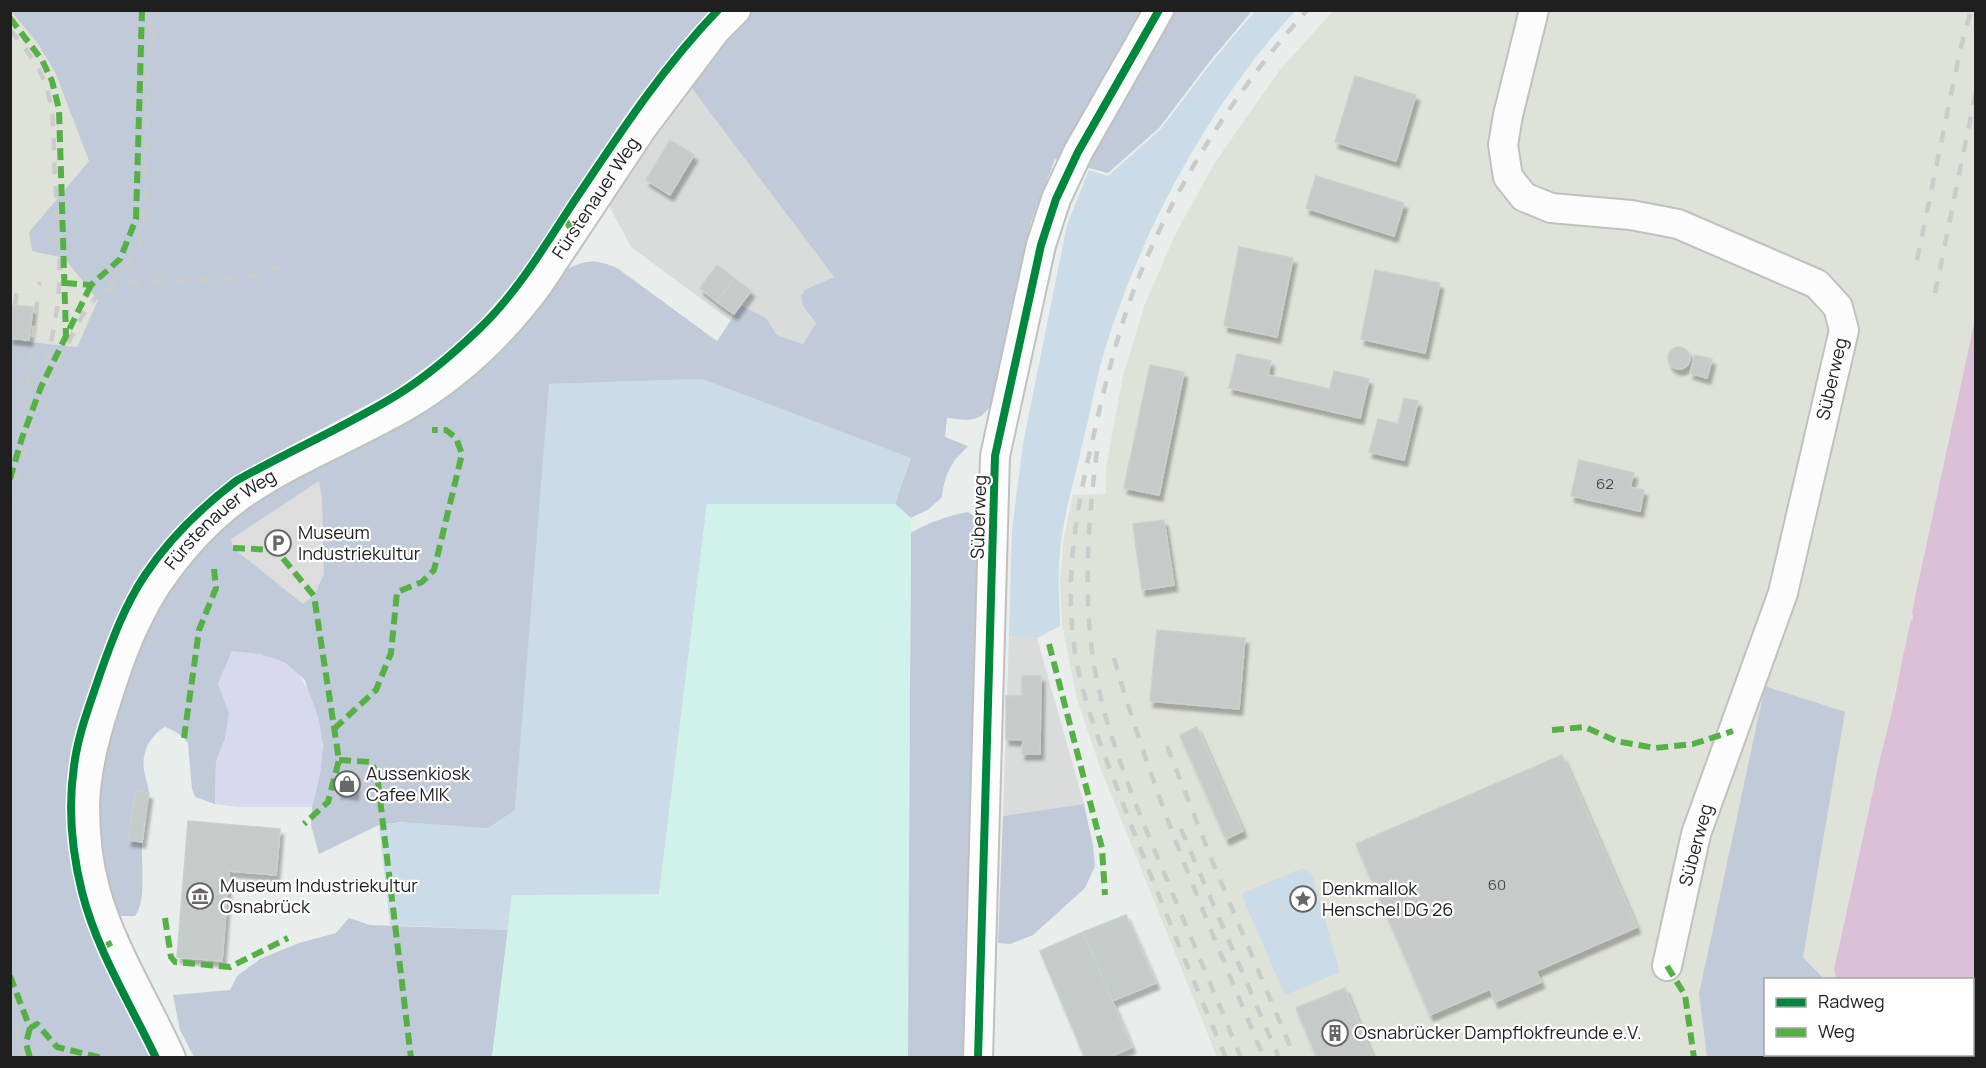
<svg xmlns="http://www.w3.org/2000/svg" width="1986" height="1068" viewBox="0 0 1986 1068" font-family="Manrope,sans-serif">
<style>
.residential{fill:#dadcdb}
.industrial{fill:#dfe2d9}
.grass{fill:#cbdbe7}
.forest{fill:#c1cad8}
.sand{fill:#d0f2ea}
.park{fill:#d8d9ef}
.parking{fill:#dcdddc}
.water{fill:#dcc0d7}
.building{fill:#c6cac8;stroke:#cad0cd;stroke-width:1.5;filter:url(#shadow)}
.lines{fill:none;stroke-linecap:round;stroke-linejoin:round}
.minor-casing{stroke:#bfc0c0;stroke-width:32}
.minor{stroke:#fcfcfc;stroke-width:28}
.rail{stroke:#cacbcb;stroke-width:4.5;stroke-dasharray:12 12;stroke-linecap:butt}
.quiet{stroke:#55b145;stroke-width:6;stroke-dasharray:12 6;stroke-linecap:butt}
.cycleway-casing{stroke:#fff;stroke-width:11}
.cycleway{stroke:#00873e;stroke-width:8}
.labels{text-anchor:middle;stroke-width:4.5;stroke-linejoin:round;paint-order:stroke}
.number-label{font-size:15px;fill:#494a49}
.street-label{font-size:18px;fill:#1f1f1f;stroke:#fff}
.poi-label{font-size:18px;fill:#1f1f1f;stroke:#fff;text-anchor:start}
</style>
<defs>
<filter id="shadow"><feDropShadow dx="3.5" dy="6" stdDeviation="1.5" flood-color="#0004"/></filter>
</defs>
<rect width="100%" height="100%" fill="#e9edeb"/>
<!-- residential -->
<g class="residential">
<polygon points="690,86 834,277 806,289 809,315 816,323 803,344 777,335 766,318 742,305 731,321 631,247 609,206"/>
<polygon points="1009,636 1037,638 1084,804 1003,816"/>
</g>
<!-- industrial -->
<g class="industrial">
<polygon points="11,10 36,41 55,72 89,161 29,232 64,258 98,300 77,347 11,340"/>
<polygon points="1333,11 1975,11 1975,319 1912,611 1913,620 1894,696 1887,740 1872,794 1835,964 1836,979 1766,980 1766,1054 1900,1054 1903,1057 1217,1057 1100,767 1077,699 1062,625 1060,579 1064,537 1073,495 1106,494 1106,468 1123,376 1145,304 1175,235 1214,164 1279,71"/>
</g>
<!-- grass -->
<g class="grass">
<path d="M1255,11H1295C1206,108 1136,240 1100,366C1094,390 1090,414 1084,437C1077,470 1067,502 1062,535C1057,565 1059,596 1060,626L1037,638L1009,636L1012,530L1023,444L1067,225L1089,170L1108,176L1160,130L1211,63Z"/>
<polygon points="702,379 911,458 895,504 707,505 659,895 512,895 508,930 390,925 379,825 515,810 548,384"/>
<polygon points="1302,868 1312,874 1340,972 1285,995 1241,894"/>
</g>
<!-- forest -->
<g class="forest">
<polygon points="11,11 710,11 653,79 615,131 522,273 476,325 449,350 395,390 269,457 233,478 211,494 166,540 141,571 130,590 104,648 80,723 70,764 68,804 71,858 85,922 97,951 151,1057 11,1057 11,340 77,347 98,300 64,258 32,251 29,232 89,161 55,72 36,41"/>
<path d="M753,11H1252L1210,61L1159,128L1108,173L1055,159L1031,222L992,404C979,424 968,420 947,418L945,437L968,446C964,451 959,455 955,460C947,471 943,484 942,497L929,509L911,518L895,504L911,458L702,379L549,384L515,810L488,828L402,822L379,825L319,854L311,825L312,807L320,773L323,744L305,680L285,663L259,654L218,683L229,713L225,739L216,762L215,804L195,797L192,789L188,743C182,735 174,730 165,727C150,735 141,753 144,770C145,777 148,785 149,792C150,809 143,827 142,843C141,863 147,900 135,916H117L106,885L97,822L100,768L119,693L166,590L230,518L316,465L564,270C586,260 594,258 617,268L717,341L741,305L766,318L777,335L803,344L816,323L803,306L801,296L806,289L834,277L690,86L727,37Z"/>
<path d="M968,512L977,518L981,529L964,1057L907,1058L911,533C929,522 947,516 968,512Z"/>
<polygon points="1765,686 1845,712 1803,957 1824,979 1766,980 1766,1054 1895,1054 1898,1057 1707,1057 1699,994"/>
<polygon points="1084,804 1093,846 1095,866 1085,888 1033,935 1010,944 998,943 1003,816"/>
<polygon points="349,918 370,925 508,930 492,1057 194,1057 180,1030 173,995 230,990 237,976 260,959 299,943 336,933"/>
</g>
<!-- sand -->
<polygon class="sand" points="707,504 895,504 911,518 908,1057 492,1057 512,895 659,894"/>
<!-- park -->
<path class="park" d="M232,651C250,653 270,654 286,664C300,673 306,685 312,700C329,741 322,766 312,807H238L215,804L216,762L225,739L229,713L218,683Z"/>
<!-- parking -->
<polygon class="parking" points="319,481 322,498 324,574 314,596 303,604 233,548 231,539"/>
<!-- water -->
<path class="water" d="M1975,319V1057H1903L1901,1055L1972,1054V980L1836,979L1834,969L1881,754C1893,712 1900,667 1911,620H1913L1912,611Z"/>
<!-- building -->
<g class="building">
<polygon points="1355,76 1416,95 1396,161 1335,142"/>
<polygon points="670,140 694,155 670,195 646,180"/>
<polygon points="1316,176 1404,203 1394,236 1306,208"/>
<polygon points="1239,247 1293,258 1277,337 1224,326"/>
<polygon points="717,265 734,278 717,302 700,288"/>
<polygon points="1375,270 1440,283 1425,353 1361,339"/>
<polygon points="734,278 751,291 734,314 717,302"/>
<polygon points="10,305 33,307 29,340 10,338"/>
<circle cx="1679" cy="358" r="11"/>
<polygon points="1237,354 1271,361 1268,375 1330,389 1334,371 1369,379 1360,418 1229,388"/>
<polygon points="1695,355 1712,359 1707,378 1690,373"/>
<polygon points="1150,365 1184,372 1159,495 1124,488"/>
<polygon points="1404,398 1418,401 1404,460 1369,452 1378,419 1398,424"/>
<polygon points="1579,460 1634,473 1630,487 1644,490 1640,511 1571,496"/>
<polygon points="1164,520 1174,585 1142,590 1133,524"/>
<polygon points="1157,630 1245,638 1239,709 1150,701"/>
<polygon points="1022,676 1041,676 1040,754 1022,754 1023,740 1006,739 1006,696 1022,696"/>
<polygon points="1197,727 1243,831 1226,839 1180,735"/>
<polygon points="1562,755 1637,927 1536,971 1541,982 1495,1002 1490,989 1430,1015 1356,844"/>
<polygon points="340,774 356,775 355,794 338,792"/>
<polygon points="136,790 149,793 142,842 128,840"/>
<polygon points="188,821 280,829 276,875 229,871 222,961 177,957"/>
<polygon points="1126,915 1156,983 1112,1001 1083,932"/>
<polygon points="1083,932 1132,1047 1107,1058 1085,1058 1040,951"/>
<polygon points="1345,988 1373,1058 1317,1058 1296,1008"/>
</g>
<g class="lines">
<!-- minor casing -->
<g class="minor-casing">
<g id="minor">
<polyline points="1534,10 1508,115 1503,145 1508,177 1524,197 1551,208 1631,215 1678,224 1817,284 1838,307 1844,330 1783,593 1696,834 1667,966"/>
<path id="s1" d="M171,1058C146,1002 111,948 95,889C88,863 85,832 85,805C86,770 95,735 106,702C115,674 124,646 138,618C159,573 202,522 243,494C294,459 353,437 406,406C458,375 502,334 538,285L643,127L716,30L736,10"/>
<polyline points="978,1058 995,456 1041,245 1056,199 1078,152 1159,10"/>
</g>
</g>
<!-- minor -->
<use href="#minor" class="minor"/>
<!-- rail -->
<g class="rail">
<path d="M10,30C23,46 38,63 45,83C56,112 53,148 55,178C58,221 63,272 56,315C46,379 25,442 10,505"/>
<polyline points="150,44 164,21"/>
<polyline points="1917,260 1960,51 1971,10"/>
<polyline points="39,285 40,282"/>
<polyline points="105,292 116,286 128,283 245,278 281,267"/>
<polyline points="1935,293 1976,91"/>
<polyline points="15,305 17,291"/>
<polyline points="46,386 82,316 91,303 132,259 140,242 145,203 150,10"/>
<polyline points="22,433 38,294"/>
<path d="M1097,451C1088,521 1083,595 1094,665C1106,735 1135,803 1162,868C1188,931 1215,994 1241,1058"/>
<path d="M1114,658C1153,795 1209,926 1264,1058"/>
<polyline points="1167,746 1215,868 1295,1058"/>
<polyline points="1181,829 1279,1058"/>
<polyline points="10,1002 23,1058"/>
<path d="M1226,1058C1191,975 1157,893 1125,809C1108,763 1088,717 1078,669C1062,591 1075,514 1093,438C1105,384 1118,330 1138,279C1177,181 1237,89 1307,10"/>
</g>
<!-- quiet -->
<g class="quiet">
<polyline points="10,18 42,60 52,81 59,109 66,336"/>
<polyline points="564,217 572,231"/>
<polyline points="65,283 91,285 120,259 136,219 142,10"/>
<polyline points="10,479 22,438 41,387 91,285"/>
<polyline points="233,548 276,550 314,596 339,760 328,802 304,824"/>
<polyline points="1049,644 1102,848 1105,895"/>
<polyline points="334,729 376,690 391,653 397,592 422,582 434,570 462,454 456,438 446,430 432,430"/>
<polyline points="1552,730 1585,727 1616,741 1655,748 1693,744 1733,731"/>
<polyline points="184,738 199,630 216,588 214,569"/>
<polyline points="339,760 371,762 377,774 411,1058"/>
<polyline points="165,918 171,957 175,962 230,967 288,938"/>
<polyline points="101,948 115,941"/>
<polyline points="1667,966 1685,995 1694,1058"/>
<polyline points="10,976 30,1028 37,1024 57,1047 102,1058"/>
<polyline points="30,1028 26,1043 30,1058"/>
</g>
<!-- cycleway casing -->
<g class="cycleway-casing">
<g id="cycleway">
<path d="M156,1058C130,1003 97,951 82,892C72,852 68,807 74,766C78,734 90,704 100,674C112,640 125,605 145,575C169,539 202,507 236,481C289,451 345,427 397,395C426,377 453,354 478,330C517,293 544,247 573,203C618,136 662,68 718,10"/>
<polyline points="978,1058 995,456 1041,245 1056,199 1078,152 1159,10"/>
</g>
</g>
<!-- cycleway -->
<use href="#cycleway" class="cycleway"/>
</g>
<!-- icons -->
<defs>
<g id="parking-ring" transform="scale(1.35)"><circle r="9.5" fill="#fff" stroke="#666766" stroke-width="1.5"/><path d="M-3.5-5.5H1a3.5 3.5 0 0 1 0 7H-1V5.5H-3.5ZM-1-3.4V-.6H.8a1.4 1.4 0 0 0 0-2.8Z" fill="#666766"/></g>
<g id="shop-ring" transform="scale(1.35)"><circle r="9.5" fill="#fff" stroke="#666766" stroke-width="1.5"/><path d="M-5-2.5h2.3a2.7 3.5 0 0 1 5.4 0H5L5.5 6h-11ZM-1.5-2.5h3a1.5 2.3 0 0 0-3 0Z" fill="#666766"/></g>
<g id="museum-ring" transform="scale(1.35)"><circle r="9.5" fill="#fff" stroke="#666766" stroke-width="1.5"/><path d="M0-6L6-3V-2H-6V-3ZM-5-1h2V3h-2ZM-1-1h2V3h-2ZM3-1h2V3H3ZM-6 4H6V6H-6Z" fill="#666766"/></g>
<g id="sight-ring" transform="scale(1.35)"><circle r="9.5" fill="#fff" stroke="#666766" stroke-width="1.5"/><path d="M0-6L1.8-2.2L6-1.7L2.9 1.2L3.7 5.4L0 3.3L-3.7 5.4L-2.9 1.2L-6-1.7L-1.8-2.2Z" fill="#666766"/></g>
<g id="building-ring" transform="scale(1.35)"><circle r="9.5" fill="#fff" stroke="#666766" stroke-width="1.5"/><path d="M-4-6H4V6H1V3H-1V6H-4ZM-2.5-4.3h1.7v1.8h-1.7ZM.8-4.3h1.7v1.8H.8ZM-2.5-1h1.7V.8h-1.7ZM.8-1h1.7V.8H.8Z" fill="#666766"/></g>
</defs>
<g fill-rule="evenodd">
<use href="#parking-ring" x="278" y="543"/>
<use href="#shop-ring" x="347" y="784"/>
<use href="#museum-ring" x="200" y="896"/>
<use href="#sight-ring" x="1303" y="899"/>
<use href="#building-ring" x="1335" y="1033"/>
</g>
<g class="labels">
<!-- number labels -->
<g class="number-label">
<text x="1605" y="489">62</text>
<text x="1497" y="890">60</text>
</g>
<!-- street labels -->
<g class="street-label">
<text dy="6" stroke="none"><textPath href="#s1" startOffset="1100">Fürstenauer Weg</textPath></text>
<text transform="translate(1832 379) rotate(-77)" y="6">Süberweg</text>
<text transform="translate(979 517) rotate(-88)" y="6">Süberweg</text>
<text dy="6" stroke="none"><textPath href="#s1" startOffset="596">Fürstenauer Weg</textPath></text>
<text transform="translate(1696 845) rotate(-75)" y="6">Süberweg</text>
</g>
<!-- poi labels -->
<g class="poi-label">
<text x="298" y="539">Museum<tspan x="298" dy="21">Industriekultur</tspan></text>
<text x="366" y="780">Aussenkiosk<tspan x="366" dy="21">Cafee MIK</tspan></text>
<text x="220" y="892">Museum Industriekultur<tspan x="220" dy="21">Osnabrück</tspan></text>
<text x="1322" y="895">Denkmallok<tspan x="1322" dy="21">Henschel DG 26</tspan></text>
<text x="1354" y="1039">Osnabrücker Dampflokfreunde e.V.</text>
</g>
</g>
<!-- border -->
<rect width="1986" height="1068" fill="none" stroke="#1f1f1f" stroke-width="24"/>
<!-- legend -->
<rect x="1764" y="978" width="210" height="78" fill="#ffffff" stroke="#a5a5a5" stroke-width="1.5"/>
<rect x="1776" y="998" width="30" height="9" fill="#00873e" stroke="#a5a5a5" stroke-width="1.5"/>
<text x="1818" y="1008" font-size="18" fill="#1f1f1f">Radweg</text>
<rect x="1776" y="1028" width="30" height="9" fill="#55b145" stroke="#a5a5a5" stroke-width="1.5"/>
<text x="1818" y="1038" font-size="18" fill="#1f1f1f">Weg</text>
</svg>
